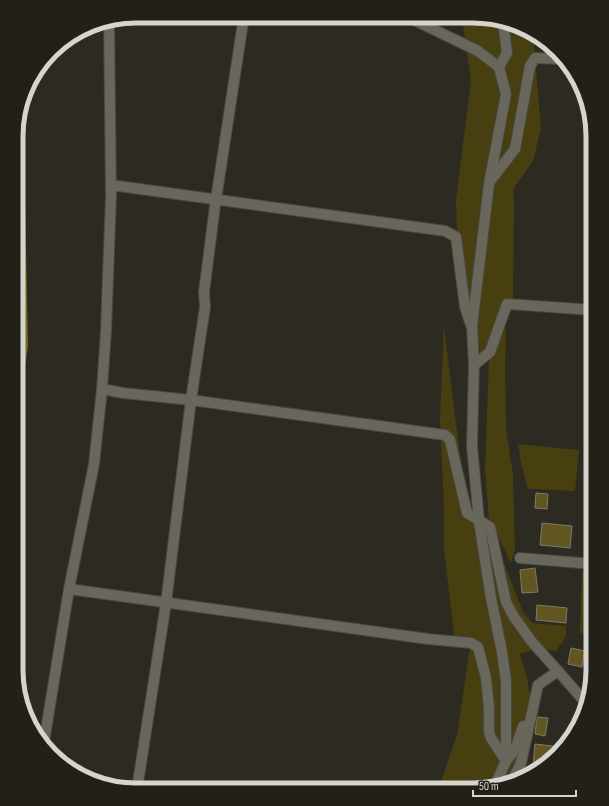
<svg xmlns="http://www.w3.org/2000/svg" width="609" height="806" viewBox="0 0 609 806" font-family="'Sofia Sans Condensed',sans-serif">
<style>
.green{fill:#483f10}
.water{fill:#7a6a17}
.building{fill:#625620;stroke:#7c7a6f}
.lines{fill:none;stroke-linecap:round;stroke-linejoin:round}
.street-casing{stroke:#4a4841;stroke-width:12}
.secondary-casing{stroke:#4a4841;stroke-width:12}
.street{stroke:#69665c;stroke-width:10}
.secondary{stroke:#69665c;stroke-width:10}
.rim{fill:none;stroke:#d5d4ce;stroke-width:5}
</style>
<rect width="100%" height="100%" fill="#2c2a21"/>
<!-- green -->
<g class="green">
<polygon points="462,17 489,17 533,34 541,128 533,161 513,189 514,204 513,304 484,366 458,265 456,199 471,81"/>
<polygon points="444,326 467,513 490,527 523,612 532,623 566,626 566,637 556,651 538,648 520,654 527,678 532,707 512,781 474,790 438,790 457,735 470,647 485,654 478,647 456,641 454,634 444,550 444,507 440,419"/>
<polygon points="506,327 505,368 506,429 513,475 515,549 511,563 489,518 485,470 489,360"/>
<polygon points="518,444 579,450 575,491 528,489 521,463"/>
<polygon points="582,571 593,572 593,632 580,633"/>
</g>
<!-- water -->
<polygon class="water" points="23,103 28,346 16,423 17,120"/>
<!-- building -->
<g class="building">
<polygon points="536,493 548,494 547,509 535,508"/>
<polygon points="542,523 572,526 570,548 540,545"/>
<polygon points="590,527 593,528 593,548 588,548"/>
<polygon points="535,568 538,592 522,593 520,570"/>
<polygon points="537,605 567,608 566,623 536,620"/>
<polygon points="571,648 585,651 582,667 568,664"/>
<polygon points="537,717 548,718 545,736 535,734"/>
<polygon points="535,744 561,747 538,767 533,766"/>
</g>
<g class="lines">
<!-- street casing -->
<g class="street-casing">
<g id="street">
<polyline points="408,17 478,51 499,67 506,94 489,184 472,326 474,365 472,446 479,521 491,598 502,652 506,681 506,761"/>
<polyline points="499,67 507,53 503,22"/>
<polyline points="491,180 515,149 530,66 535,58 560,59"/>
<polyline points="111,185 445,231 456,237 465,307 471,325"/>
<polyline points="474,365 490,352 507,304 593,310"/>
<polyline points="102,389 123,393 191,400 445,435 450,440 467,513 490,527 506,602 514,617 532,642 558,671 538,685 521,763 512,781"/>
<polyline points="520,558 593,564"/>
<polyline points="69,589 428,639 471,643 478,647 486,678 489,708 489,732 491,738 506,761"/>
<polyline points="44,742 69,589 94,464 102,389 106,331 111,196 109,20"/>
<polyline points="495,785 506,761 515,750 523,726"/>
<polyline points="137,789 166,603 191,400 205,307 204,292 215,206 244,16"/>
</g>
</g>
<!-- secondary casing -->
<g class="secondary-casing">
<polyline id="secondary" points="558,671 585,702"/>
</g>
<!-- street -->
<use href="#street" class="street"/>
<!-- secondary -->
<use href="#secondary" class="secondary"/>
</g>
<!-- crop -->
<path d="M0 0H609V806H0ZM136 23H473A113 113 0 0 1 586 136V670A113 113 0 0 1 473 783H136A113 113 0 0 1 23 670V136A113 113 0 0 1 136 23Z" fill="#222017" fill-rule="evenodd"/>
<path class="rim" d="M136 23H473A113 113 0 0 1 586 136V670A113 113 0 0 1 473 783H136A113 113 0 0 1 23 670V136A113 113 0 0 1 136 23Z"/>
<!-- scale -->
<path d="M473 790v6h103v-6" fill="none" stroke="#d5d4ce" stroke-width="2"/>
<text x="479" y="790" font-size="12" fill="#d5d4ce" stroke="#222017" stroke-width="3" paint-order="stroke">50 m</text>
</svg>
